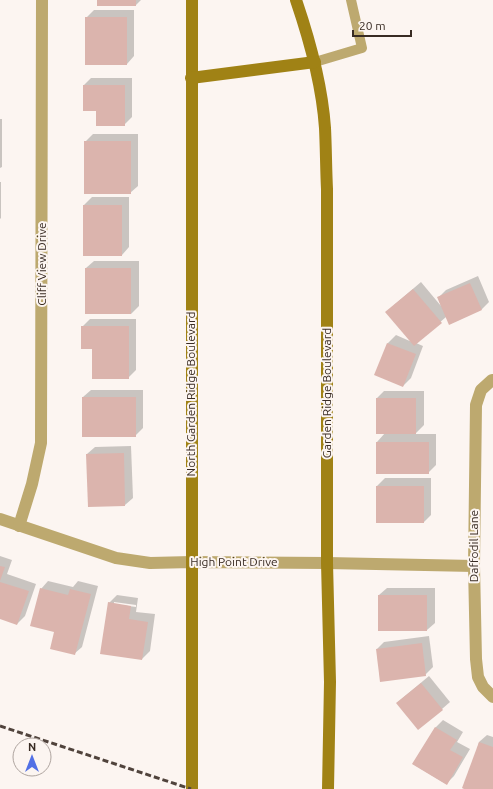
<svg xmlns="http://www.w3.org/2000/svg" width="493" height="789" viewBox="0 0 493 789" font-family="Ubuntu,sans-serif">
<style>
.shadow{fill:#0003;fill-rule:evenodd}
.building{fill:#dbb4ad}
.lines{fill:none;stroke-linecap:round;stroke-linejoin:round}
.lane{stroke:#bda96f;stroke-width:10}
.street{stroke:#bda96f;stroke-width:12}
.secondary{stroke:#a08215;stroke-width:12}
.rail{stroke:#50433c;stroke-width:3;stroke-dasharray:6 3;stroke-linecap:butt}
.labels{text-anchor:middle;stroke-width:4;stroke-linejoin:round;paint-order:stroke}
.street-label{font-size:12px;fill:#382b23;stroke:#fcf5f1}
</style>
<rect width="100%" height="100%" fill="#fcf5f1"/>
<!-- shadow -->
<g class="shadow">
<polygon points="98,0 141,0 135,6"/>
<polygon points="94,10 134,10 134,56 127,64 86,18"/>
<polygon points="91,78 132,78 132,117 124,125 97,110 84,85"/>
<polygon points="0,119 2,119 2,167 0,168"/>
<polygon points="93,134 138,134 138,186 130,193 85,142"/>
<polygon points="0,182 1,182 1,218 0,219"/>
<polygon points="92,197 129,197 129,247 122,255 84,255 84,205"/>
<polygon points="94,261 139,261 139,306 131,314 86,268"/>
<polygon points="478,276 489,302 482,309 450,324 446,317 416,343 423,346 411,378 403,386 376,375 388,343 396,335 412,342 394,305 421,282 441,306 438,298 446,290"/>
<polygon points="90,319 136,319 136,370 128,378 93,348 82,327"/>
<polygon points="91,390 143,390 143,428 135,436 83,397"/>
<polygon points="384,391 424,391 424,425 415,434 436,434 436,465 428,473 377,473 377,442 385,433 377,398"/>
<polygon points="131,446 133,498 125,505 87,454 95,447"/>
<polygon points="385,478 431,478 431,515 424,522 377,486"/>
<polygon points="0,556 12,560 7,574 36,584 25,616 17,624 0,618"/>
<polygon points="48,581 73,587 78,581 98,586 82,647 74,654 55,632 41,589"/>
<polygon points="387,588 435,588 435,623 427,630 379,595"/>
<path d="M117,595L138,598L136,612L155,614L150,651L142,659L109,603ZM114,602L136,605V607L114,604Z"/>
<polygon points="429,636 433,667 425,675 377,649 384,642"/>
<polygon points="429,676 450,702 442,709 397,703 405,696"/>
<polygon points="443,720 463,732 457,742 470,749 454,776 446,784 413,764 436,727"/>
<polygon points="487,735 493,737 493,789 467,789 479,742"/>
</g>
<!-- building -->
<g class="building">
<rect x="97" y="0" width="39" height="6"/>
<rect x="85" y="17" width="42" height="48"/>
<polygon points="83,85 125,85 125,126 96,126 96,111 83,111"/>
<rect x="84" y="141" width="47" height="53"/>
<rect x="83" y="205" width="39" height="51"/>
<rect x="85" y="268" width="46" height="46"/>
<polygon points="470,283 482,310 449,325 437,297"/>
<polygon points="413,289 442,323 414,346 385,312"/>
<polygon points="81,326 129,326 129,379 92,379 92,349 81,349"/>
<polygon points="387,343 416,354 403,387 374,375"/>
<rect x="82" y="397" width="54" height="40"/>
<rect x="376" y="398" width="40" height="36"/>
<rect x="376" y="442" width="53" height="32"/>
<polygon points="124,453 125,506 88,507 86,454"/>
<rect x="376" y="486" width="48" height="37"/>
<polygon points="0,566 5,567 0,581"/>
<polygon points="0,582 29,591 17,625 0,619"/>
<polygon points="40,588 68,595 70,589 91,594 75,655 50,649 54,632 30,626"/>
<rect x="378" y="595" width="49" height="36"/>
<polygon points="108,602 131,606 129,619 148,622 142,660 100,654"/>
<polygon points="422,643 426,676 380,682 376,649"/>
<polygon points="421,683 443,710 418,730 396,703"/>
<polygon points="435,727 457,740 450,750 463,757 447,785 412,764"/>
<polygon points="479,742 493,747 493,789 464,789 462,788"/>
</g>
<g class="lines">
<!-- lane -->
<polyline class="lane" points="315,62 362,48 351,0"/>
<!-- street -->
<g class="street">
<polyline points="493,380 492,380 481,390 476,405 474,566 476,659 478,677 483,687 493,697"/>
<polyline points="0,519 116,558 150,563 192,562 327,563 474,566"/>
<polyline points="19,526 32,484 41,443 42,0"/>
</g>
<!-- secondary -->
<g class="secondary">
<polyline points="192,0 192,789"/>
<path d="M296,0C310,41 322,84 325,128C326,148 326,169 327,189V563L330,682L328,789"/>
<polyline points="191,78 315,62"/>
</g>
<!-- rail -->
<polyline class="rail" points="0,726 191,789"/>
</g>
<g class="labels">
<!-- street labels -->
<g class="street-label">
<text transform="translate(42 264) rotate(-90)" y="4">Cliff View Drive</text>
<text transform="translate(327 393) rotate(-90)" y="4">Garden Ridge Boulevard</text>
<text transform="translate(191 394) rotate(-90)" y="4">North Garden Ridge Boulevard</text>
<text transform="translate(474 546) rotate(-90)" y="4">Daffodil Lane</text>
<text x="234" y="566">High Point Drive</text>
</g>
</g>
<!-- north arrow -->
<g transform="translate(32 757)"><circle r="19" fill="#fcf5f1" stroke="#aea49f"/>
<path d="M0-3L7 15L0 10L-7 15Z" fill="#5270e5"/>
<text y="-6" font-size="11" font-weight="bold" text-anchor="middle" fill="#382b23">N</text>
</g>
<!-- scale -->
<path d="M353 30v6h58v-6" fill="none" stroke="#382b23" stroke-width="2"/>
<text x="359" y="30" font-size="12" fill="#382b23" stroke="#fcf5f1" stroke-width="3" paint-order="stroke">20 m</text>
</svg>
